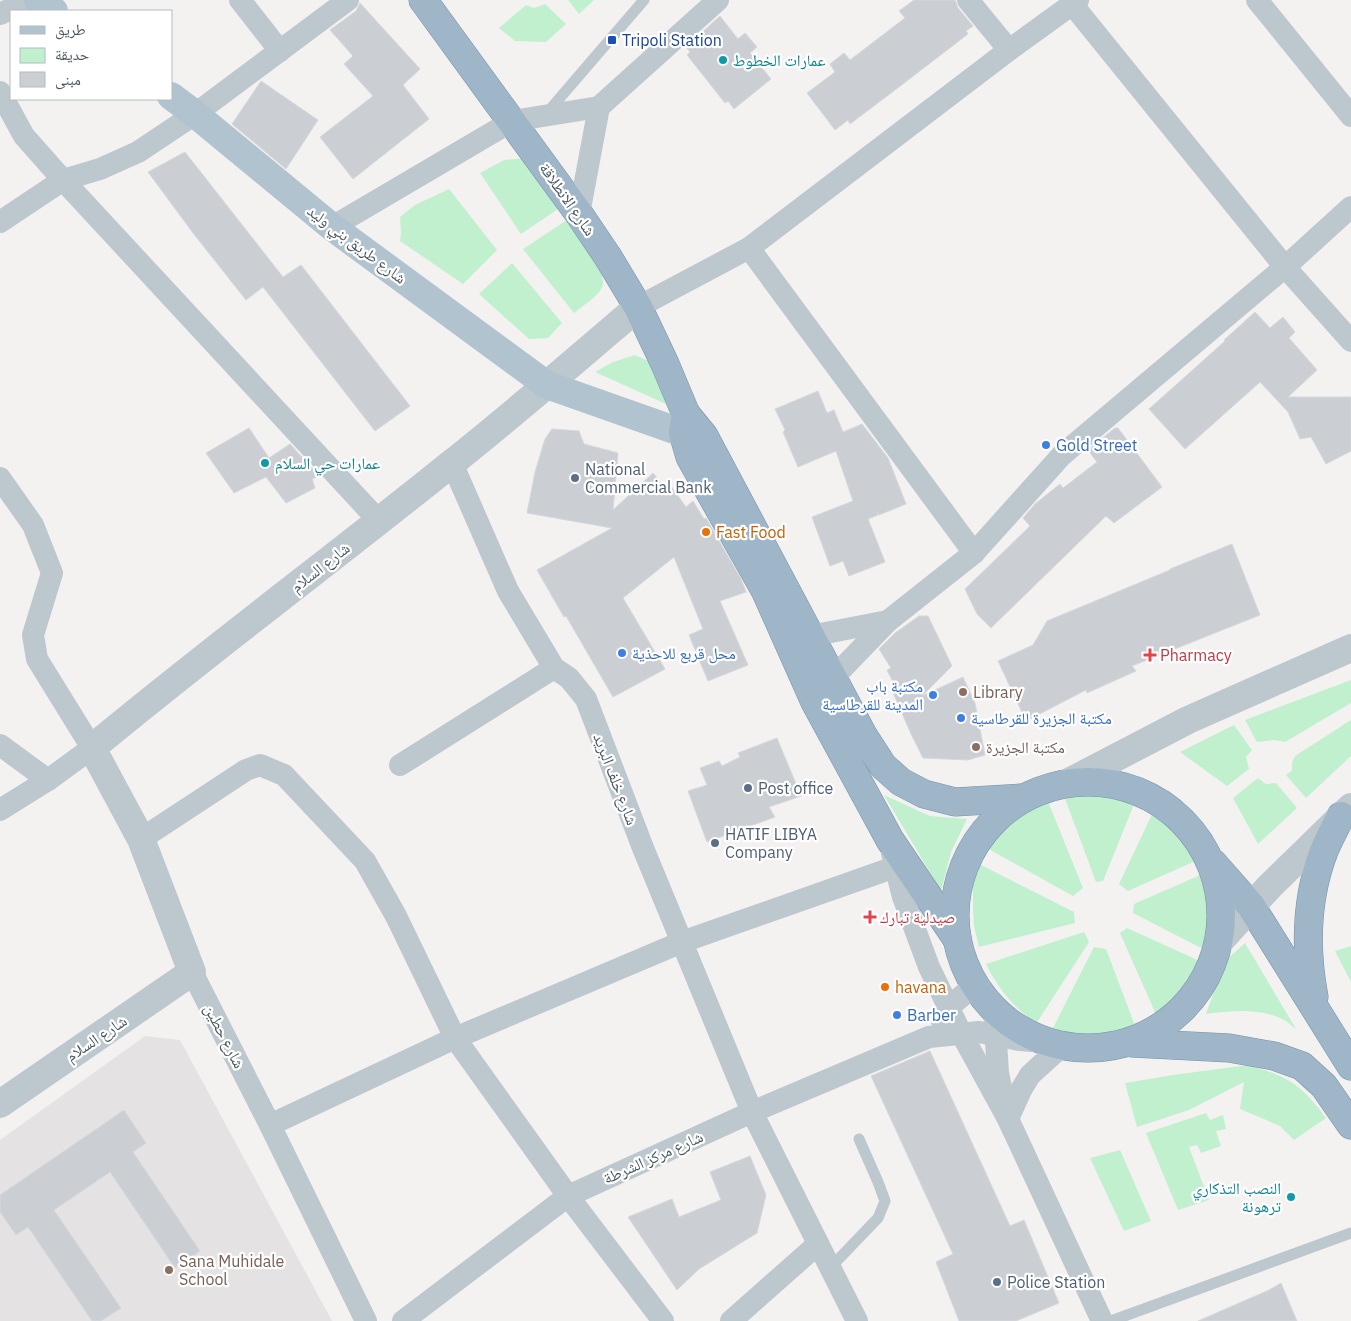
<svg xmlns="http://www.w3.org/2000/svg" width="1351" height="1321" viewBox="0 0 1351 1321" font-family="'IBM Plex Sans','Noto Naskh Arabic',sans-serif">
<style>
.education{fill:#e5e2e4}
.green{fill:#c1f0cf}
.building{fill:#cbcfd4;stroke:#d5d8dd}
.lines{fill:none;stroke-linecap:round;stroke-linejoin:round}
.trunk-casing{stroke:#7593ab;stroke-width:29}
.service{stroke:#bdc7ce;stroke-width:11}
.minor{stroke:#bdc7ce;stroke-width:22}
.tertiary{stroke:#bdc7ce;stroke-width:28}
.primary{stroke:#b1c3cf;stroke-width:28}
.trunk{stroke:#9eb6c7;stroke-width:28}
.transit-dot{fill:#1a4fb4;stroke:#fff;stroke-width:2}
.culture-dot{fill:#0f9aa8;stroke:#fff;stroke-width:2}
.shop-dot{fill:#3f7fe0;stroke:#fff;stroke-width:2}
.service-dot{fill:#5c6f8a;stroke:#fff;stroke-width:2}
.food-dot{fill:#e8710a;stroke:#fff;stroke-width:2}
.health-dot{fill:#e0444e;stroke:#fff;stroke-width:2}
.education-dot{fill:#8d6e63;stroke:#fff;stroke-width:2}
.labels{text-anchor:middle;stroke-width:4.5;stroke-linejoin:round;paint-order:stroke}
.transit-label{font-size:16px;fill:#164399;stroke:#fff;text-anchor:start}
.culture-label{font-size:16px;fill:#0d838f;stroke:#fff;text-anchor:start}
.street-label{font-size:16px;fill:#49565f;stroke:#fff}
.shop-label{font-size:16px;fill:#366cbe;stroke:#fff;text-anchor:start}
.service-label{font-size:16px;fill:#4e5e75;stroke:#fff;text-anchor:start}
.food-label{font-size:16px;fill:#c56008;stroke:#fff;text-anchor:start}
.health-label{font-size:16px;fill:#be3a42;stroke:#fff;text-anchor:start}
.education-label{font-size:16px;fill:#785e54;stroke:#fff;text-anchor:start}
</style>
<rect width="100%" height="100%" fill="#f4f1f1"/>
<!-- education -->
<polygon class="education" points="145,1036 180,1040 332,1321 0,1321 0,1140"/>
<!-- green -->
<g class="green">
<polygon points="568,0 594,0 579,14"/>
<polygon points="545,4 566,24 546,42 515,41 499,28 526,5 534,8"/>
<polygon points="527,158 561,207 521,234 480,173 504,160"/>
<polygon points="449,189 497,250 463,284 400,241 401,233 400,217 415,205"/>
<path d="M570,218C578,231 609,275 602,287C598,297 582,306 574,313L523,249Z"/>
<polygon points="512,263 562,323 548,338 529,339 479,294"/>
<polygon points="635,355 650,362 666,404 595,372 613,362"/>
<polygon points="1351,680 1351,703 1285,742 1274,740 1257,742 1245,720"/>
<polygon points="1351,720 1351,756 1306,798 1286,775 1292,771 1292,763 1295,756"/>
<polygon points="1234,725 1252,750 1246,757 1249,769 1227,786 1180,752"/>
<polygon points="1258,778 1266,784 1276,783 1297,808 1258,844 1233,798"/>
<polygon points="1099,786 1123,794 1135,802 1103,881 1096,882 1064,796 1073,791"/>
<polygon points="884,795 930,816 967,819 951,852 941,891"/>
<polygon points="1047,799 1083,888 1073,896 985,847 1019,811"/>
<path d="M1160,803C1173,810 1190,825 1197,839C1199,844 1200,852 1202,858L1128,891L1119,884L1156,806Z"/>
<polygon points="979,864 1074,912 1075,923 979,947 974,926 973,910 973,879"/>
<path d="M1207,872C1221,904 1218,919 1203,949L1133,913L1134,904Z"/>
<path d="M1127,928L1204,963C1193,986 1182,1008 1158,1019L1120,933Z"/>
<path d="M1084,932L1089,942L1036,1024C1012,1005 999,990 986,964Z"/>
<path d="M1245,943L1296,1029C1291,1025 1285,1020 1280,1018C1257,1008 1230,1011 1206,1014L1225,961Z"/>
<polygon points="1351,946 1351,982 1335,951"/>
<polygon points="1094,947 1106,949 1137,1031 1116,1038 1092,1040 1050,1034"/>
<path d="M1248,1065C1289,1077 1301,1084 1326,1118L1294,1140L1280,1126L1240,1109L1244,1082L1189,1110L1137,1127L1125,1083L1173,1075Z"/>
<polygon points="1206,1113 1210,1120 1223,1115 1226,1129 1216,1131 1221,1146 1201,1153 1197,1145 1189,1147 1209,1200 1178,1210 1146,1133"/>
<polygon points="1120,1150 1151,1221 1124,1231 1090,1158"/>
</g>
<!-- building -->
<g class="building">
<polygon points="914,0 955,0 958,8 973,26 966,31 968,34 899,87 850,124 848,120 835,130 807,93 835,72 830,64 844,53 850,60 905,18 899,11"/>
<polygon points="360,3 420,69 403,85 429,119 353,179 320,137 373,96 344,64 353,56 330,30 356,11"/>
<polygon points="720,16 738,39 745,33 757,47 750,53 771,79 734,109 728,101 725,103 687,55 690,52 686,47"/>
<polygon points="261,81 318,120 286,169 232,124"/>
<polygon points="185,152 283,277 301,265 410,406 375,431 263,287 246,300 193,233 148,172"/>
<polygon points="1255,312 1270,328 1283,317 1295,332 1289,338 1317,370 1288,397 1351,397 1351,451 1326,464 1311,437 1300,439 1288,412 1260,382 1185,449 1149,409 1225,341 1224,340"/>
<polygon points="818,391 827,413 834,410 843,432 862,424 888,458 906,504 879,515 877,512 878,515 868,519 885,562 849,576 843,561 830,566 812,517 853,501 836,451 798,467 783,432 785,430 775,409"/>
<polygon points="249,428 269,458 290,444 319,476 312,479 315,488 286,503 266,477 234,493 206,453"/>
<polygon points="1115,428 1118,428 1162,487 1114,523 1106,516 991,628 977,614 965,589 1030,526 1023,518 1035,504 1060,484 1063,488 1097,462 1088,450"/>
<polygon points="552,429 579,431 584,444 618,453 613,510 653,473 666,489 670,485 686,507 693,501 704,519 706,518 741,579 746,592 720,601 748,665 708,681 689,635 703,629 674,557 623,598 665,669 613,697 566,616 564,617 537,570 612,528 527,513 535,472 545,439"/>
<polygon points="1232,544 1260,615 1132,666 1136,671 1087,693 1086,690 1026,721 998,661 1033,645 1047,621 1170,570 1170,569"/>
<polygon points="919,616 928,616 952,666 922,696 963,677 975,703 985,755 968,760 923,758 911,734 891,688 895,686 887,670 891,668 879,649 895,633"/>
<polygon points="777,738 801,796 769,807 775,817 707,842 688,791 707,785 700,768 719,761 722,766 740,757 738,753"/>
<polygon points="930,1051 1010,1226 1024,1220 1059,1303 1016,1321 959,1321 936,1262 953,1254 871,1076"/>
<polygon points="124,1110 146,1143 133,1152 200,1251 175,1268 110,1172 54,1210 121,1308 101,1321 92,1321 28,1227 16,1235 0,1212 0,1195"/>
<polygon points="750,1156 766,1195 757,1233 699,1269 677,1290 628,1217 672,1199 679,1217 721,1200 710,1172"/>
<polygon points="1281,1283 1297,1321 1198,1321 1269,1290"/>
</g>
<g class="lines">
<!-- trunk casing -->
<g class="trunk-casing">
<g id="trunk">
<polyline points="423,0 579,214 608,257 638,307 665,364 686,414 704,436 863,735 883,766 901,782 924,794 955,802 1022,798"/>
<polyline points="686,414 683,433 690,457 766,592 815,702 890,840 957,939"/>
<circle cx="1088" cy="915" r="133"/>
<polyline points="1213,863 1251,906 1351,1066"/>
<path d="M1314,997C1305,949 1306,898 1324,851C1329,839 1335,828 1341,816"/>
<polyline points="1132,1043 1229,1048 1274,1056 1302,1066 1324,1086 1351,1125"/>
</g>
</g>
<!-- service -->
<g class="service">
<polyline points="546,114 644,0"/>
<polyline points="830,1268 878,1218 885,1201 878,1182 859,1139"/>
<polyline points="1111,1321 1351,1233"/>
</g>
<!-- minor -->
<g class="minor">
<polyline points="240,0 280,51"/>
<polyline points="968,0 1009,50"/>
<polyline points="1257,0 1351,116"/>
<polyline points="1072,4 1285,267 1351,341"/>
<polyline points="0,14 29,0"/>
<polyline points="0,92 24,136 63,180 100,169 138,152 195,114 348,0"/>
<polyline points="579,214 599,107"/>
<polyline points="0,222 63,180 379,521"/>
<polyline points="332,227 512,121 599,107 718,0"/>
<polyline points="749,248 974,553"/>
<polyline points="638,307 749,248 1009,50 1078,0"/>
<polyline points="452,463 508,591 554,668 569,678 586,699 643,848 752,1112 857,1321"/>
<polyline points="0,478 33,525 52,573 33,635 37,659 92,748 48,780 0,810"/>
<polyline points="810,636 888,621"/>
<polyline points="833,678 888,621 974,553 1062,455 1285,267 1351,207"/>
<polyline points="0,745 48,780"/>
<polyline points="400,765 554,668"/>
<polyline points="141,839 246,770 260,765 284,775 365,861 396,916 455,1038 568,1196 663,1321"/>
<polyline points="892,853 903,897 929,967 961,1033 1008,1119 1102,1321"/>
<polyline points="192,972 270,1125 366,1321"/>
<polyline points="994,1009 998,1073 1003,1098"/>
<polyline points="941,1019 949,1007 975,985"/>
<polyline points="1008,1119 1021,1090 1030,1075 1062,1046"/>
<polyline points="270,1125 455,1038 682,942 895,867"/>
<polyline points="403,1321 568,1196 752,1112 929,1037 979,1032 1019,1040 1046,1042"/>
<polyline points="731,1321 818,1244"/>
</g>
<!-- tertiary -->
<g class="tertiary">
<polyline points="1069,782 1188,720 1351,648"/>
<polyline points="1219,942 1270,886 1351,807"/>
<path d="M0,1104L192,972L141,839L92,748C210,650 333,559 452,463C515,413 576,360 638,307"/>
</g>
<!-- primary -->
<g class="primary">
<polyline points="38,0 54,11"/>
<polyline points="171,96 195,114 332,227 547,385 683,433"/>
</g>
<!-- trunk -->
<use href="#trunk" class="trunk"/>
</g>
<!-- markers -->
<rect class="transit-dot" x="607" y="35" width="10" height="10" rx="2.5"/>
<g class="culture-dot">
<circle cx="723" cy="60" r="5"/>
<circle cx="265" cy="463" r="5"/>
<circle cx="1291" cy="1197" r="5"/>
</g>
<g class="shop-dot">
<circle cx="1046" cy="445" r="5"/>
<circle cx="622" cy="653" r="5"/>
<circle cx="933" cy="695" r="5"/>
<circle cx="961" cy="718" r="5"/>
<circle cx="897" cy="1015" r="5"/>
</g>
<g class="service-dot">
<circle cx="575" cy="478" r="5"/>
<circle cx="748" cy="788" r="5"/>
<circle cx="715" cy="843" r="5"/>
<circle cx="997" cy="1282" r="5"/>
</g>
<g class="food-dot">
<circle cx="706" cy="532" r="5"/>
<circle cx="885" cy="987" r="5"/>
</g>
<g class="health-dot">
<path d="M1147.5 647.5h5v5h5v5h-5v5h-5v-5h-5v-5h5z"/>
<path d="M867.5 909.5h5v5h5v5h-5v5h-5v-5h-5v-5h5z"/>
</g>
<g class="education-dot">
<circle cx="963" cy="692" r="5"/>
<circle cx="976" cy="747" r="5"/>
<circle cx="169" cy="1270" r="5"/>
</g>
<g class="labels">
<!-- transit labels -->
<g class="transit-label">
<text x="622" y="46">Tripoli Station</text>
</g>
<!-- culture labels -->
<g class="culture-label">
<text x="733" y="66">عمارات الخطوط</text>
<text x="275" y="469">عمارات حي السلام</text>
<text x="1281" y="1194" text-anchor="end">النصب التذكاري<tspan x="1281" dy="18">ترهونة</tspan></text>
</g>
<!-- street labels -->
<g class="street-label">
<text transform="translate(568 199) rotate(55)" y="6">شارع الانطلاقة</text>
<text transform="translate(357 244) rotate(37)" y="6">شارع طريق بني وليد</text>
<text transform="translate(320 567) rotate(-38)" y="6">شارع السلام</text>
<text transform="translate(616 779) rotate(69)" y="6">شارع خلف البريد</text>
<text transform="translate(225 1036) rotate(63)" y="6">شارع حطين</text>
<text transform="translate(96 1038) rotate(-34)" y="6">شارع السلام</text>
<text transform="translate(653 1157) rotate(-24)" y="6">شارع مركز الشرطة</text>
</g>
<!-- shop labels -->
<g class="shop-label">
<text x="1056" y="451">Gold Street</text>
<text x="632" y="659">محل قربع للاحذية</text>
<text x="923" y="692" text-anchor="end">مكتبة باب<tspan x="923" dy="18">المدينة للقرطاسية</tspan></text>
<text x="971" y="724">مكتبة الجزيرة للقرطاسية</text>
<text x="907" y="1021">Barber</text>
</g>
<!-- service labels -->
<g class="service-label">
<text x="585" y="475">National<tspan x="585" dy="18">Commercial Bank</tspan></text>
<text x="758" y="794">Post office</text>
<text x="725" y="840">HATIF LIBYA<tspan x="725" dy="18">Company</tspan></text>
<text x="1007" y="1288">Police Station</text>
</g>
<!-- food labels -->
<g class="food-label">
<text x="716" y="538">Fast Food</text>
<text x="895" y="993">havana</text>
</g>
<!-- health labels -->
<g class="health-label">
<text x="1160" y="661">Pharmacy</text>
<text x="880" y="923">صيدلية تبارك</text>
</g>
<!-- education labels -->
<g class="education-label">
<text x="973" y="698">Library</text>
<text x="986" y="753">مكتبة الجزيرة</text>
<text x="179" y="1267">Sana Muhidale<tspan x="179" dy="18">School</tspan></text>
</g>
</g>
<!-- legend -->
<rect x="10" y="10" width="162" height="90" fill="#ffffff" stroke="#b6bbbf"/>
<rect x="20" y="26" width="25" height="8" fill="#b1c3cf" stroke="#b6bbbf"/>
<text x="55" y="35" font-size="15" fill="#49565f">طريق</text>
<rect x="20" y="48" width="25" height="15" fill="#c1f0cf" stroke="#b6bbbf"/>
<text x="55" y="60" font-size="15" fill="#49565f">حديقة</text>
<rect x="20" y="72" width="25" height="15" fill="#cbcfd4" stroke="#b6bbbf"/>
<text x="55" y="85" font-size="15" fill="#49565f">مبنى</text>
</svg>
